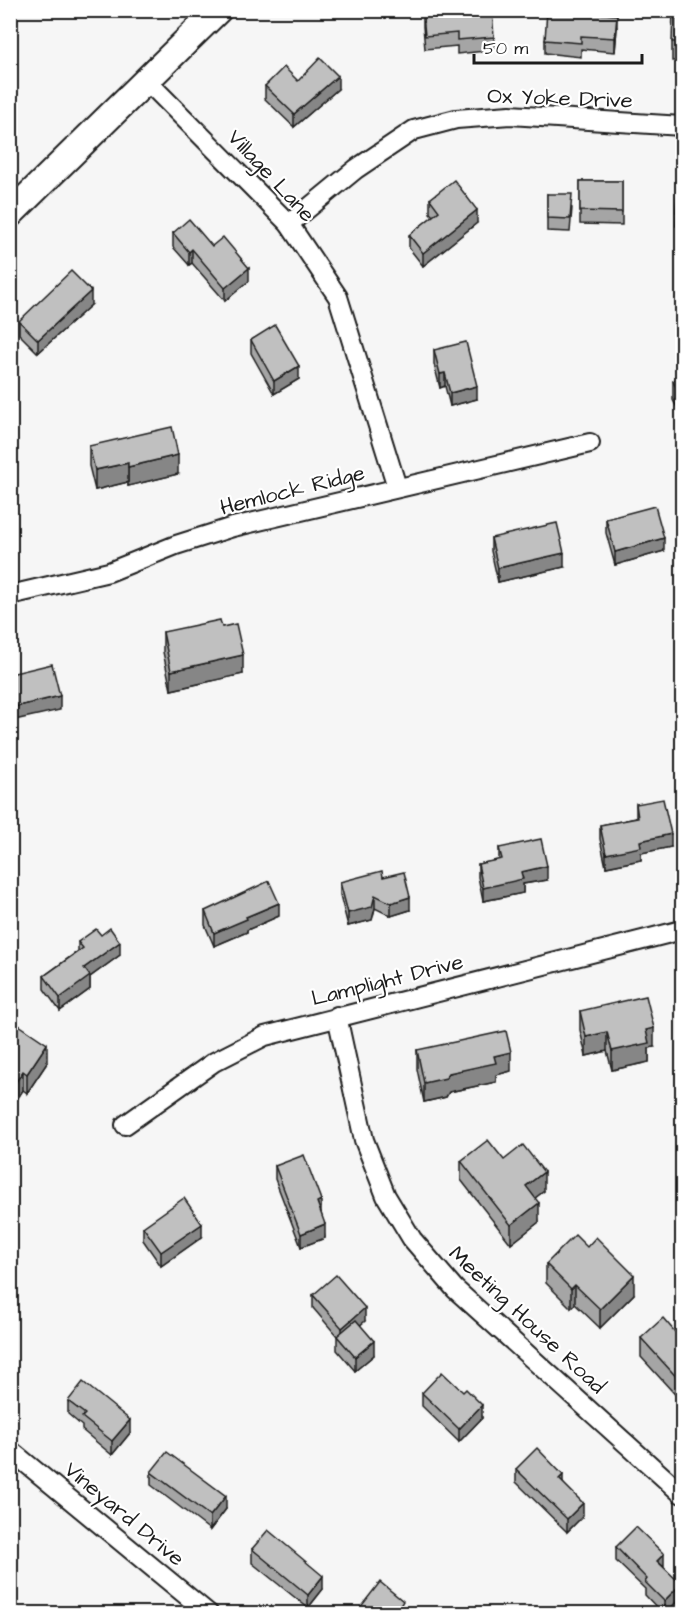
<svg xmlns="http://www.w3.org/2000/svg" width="693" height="1624" viewBox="0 0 693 1624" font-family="'Architects Daughter',sans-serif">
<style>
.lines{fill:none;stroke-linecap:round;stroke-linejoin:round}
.minor-casing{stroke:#1c1c1c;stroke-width:22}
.secondary-casing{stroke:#1c1c1c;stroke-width:30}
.minor{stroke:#fff;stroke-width:18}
.secondary{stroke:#fff;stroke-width:26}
.wall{fill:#a5a5a5;stroke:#1c1c1c;stroke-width:1.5}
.shaded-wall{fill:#868686;stroke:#1c1c1c;stroke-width:1.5}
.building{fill:#c0c0c0;stroke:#1c1c1c;stroke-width:1.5}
.labels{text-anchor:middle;stroke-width:4.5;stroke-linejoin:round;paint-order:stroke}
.street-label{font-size:22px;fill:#1c1c1c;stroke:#fff}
</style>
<rect width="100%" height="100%" fill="#f6f6f6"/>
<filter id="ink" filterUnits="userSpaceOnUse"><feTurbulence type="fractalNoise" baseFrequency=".0167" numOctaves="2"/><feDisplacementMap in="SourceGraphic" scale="12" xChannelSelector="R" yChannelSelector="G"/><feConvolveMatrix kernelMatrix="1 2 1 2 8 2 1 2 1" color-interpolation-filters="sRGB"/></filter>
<g filter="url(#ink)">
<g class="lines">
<!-- minor casing -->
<g class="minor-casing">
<g id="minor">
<polyline points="147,81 289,224 338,297 397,487"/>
<polyline points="289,224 356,169 414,130 456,119 510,115 682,126"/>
<polyline points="10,595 109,572 176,545 233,527 590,443"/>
<polyline points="337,1016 364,1140 386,1196 412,1239 455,1289 682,1494"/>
<polyline points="125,1125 214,1062 265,1036 682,930"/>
<polyline points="10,1450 209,1614"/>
</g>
</g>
<!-- secondary casing -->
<g class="secondary-casing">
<polyline id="secondary" points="10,214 218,10"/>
</g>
<!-- minor -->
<use href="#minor" class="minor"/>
<!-- secondary -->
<use href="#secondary" class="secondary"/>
</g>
<!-- wall -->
<g class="wall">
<polygon points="682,10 682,61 672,61 672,42"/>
<polygon points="423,14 494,37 494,50 457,54 457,46 425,49 423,27"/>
<polygon points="617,28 615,52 581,49 581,57 545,53 545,40"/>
<polygon points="298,81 338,89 294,127 265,99 265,86"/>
<polygon points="580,181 622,181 622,225 580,224"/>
<polygon points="677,190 682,190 682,226 676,226"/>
<polygon points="547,194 572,208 570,232 547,231"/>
<polygon points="430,199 477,223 423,266 409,248 409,235 433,216 430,213"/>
<polygon points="173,233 212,246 249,281 225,301 192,263 189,265 173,247"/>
<polygon points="91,305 38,353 19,334 19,321"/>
<polygon points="251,340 299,379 274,394 251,353"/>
<polygon points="434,350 477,399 450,406 445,386 440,388 434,364"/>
<polygon points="682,376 682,417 673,400 673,381"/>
<polygon points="89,446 178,474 128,486 128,482 95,490 89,466"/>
<polygon points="606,519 664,551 615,565 606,533"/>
<polygon points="491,538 564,567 498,582 491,551"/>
<polygon points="222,627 243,674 171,690 163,652 163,632"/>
<polygon points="636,804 671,847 641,853 641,860 606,867 600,839 600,825 636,818"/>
<polygon points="499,848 547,880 523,884 523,893 483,901 478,877 478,864 499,860"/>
<polygon points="383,877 410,910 391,916 375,908 372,920 348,926 340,895 340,882"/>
<polygon points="205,911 279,916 247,930 247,932 214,946 205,925"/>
<polygon points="101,935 120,955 90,977 90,989 60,1011 44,989 44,976 78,951 78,942"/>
<polygon points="580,1011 654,1047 649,1048 649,1062 612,1070 607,1051 586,1056 580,1030"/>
<polygon points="10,1019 47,1063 27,1093 23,1090 12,1107 10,1106"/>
<polygon points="417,1050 511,1071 496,1075 496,1082 449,1092 446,1097 424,1102 417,1069"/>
<polygon points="504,1160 544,1191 535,1198 539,1222 511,1244 461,1180 461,1161"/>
<polygon points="275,1166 321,1212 325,1238 301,1247 275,1179"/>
<polygon points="143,1227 202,1237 161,1266 143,1240"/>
<polygon points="546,1264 634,1294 600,1328 575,1304 571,1308 546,1283"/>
<polygon points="313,1295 365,1321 360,1325 374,1355 355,1371 337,1350 337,1336 313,1308"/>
<polygon points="641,1338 682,1340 682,1402 641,1357"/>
<polygon points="422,1393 482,1418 459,1442 422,1406"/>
<polygon points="68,1401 130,1433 112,1455 82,1430 82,1426 68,1414"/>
<polygon points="516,1469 563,1483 583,1516 567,1532 516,1482"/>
<polygon points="151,1472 226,1509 210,1530 151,1485"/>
<polygon points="616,1547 664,1568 681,1597 665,1614 663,1614 645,1595 645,1589 616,1561"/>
<polygon points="252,1549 323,1589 308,1608 252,1563"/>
</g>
<!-- shaded-wall -->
<g class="shaded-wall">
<polygon points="617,15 617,28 615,52 615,38"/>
<polygon points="338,76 338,89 294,127 294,114"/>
<polygon points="477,210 477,223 423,266 423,253"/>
<polygon points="192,249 192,263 189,265 189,252"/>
<polygon points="249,268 249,281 225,301 225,288"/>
<polygon points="91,291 91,305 38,353 38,340"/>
<polygon points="299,366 299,379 274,394 274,381"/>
<polygon points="445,373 445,386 440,388 440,374"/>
<polygon points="477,386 477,399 450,406 450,393"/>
<polygon points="178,455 178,474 128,486 128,467"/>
<polygon points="128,463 128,482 95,490 95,470"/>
<polygon points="664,538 664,551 615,565 615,552"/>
<polygon points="564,553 564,567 498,582 498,568"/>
<polygon points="243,655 243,674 171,690 171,671"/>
<polygon points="60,696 60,710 10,721 10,708"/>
<polygon points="671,834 671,847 641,853 641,860 606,867 606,854 640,841"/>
<polygon points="547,866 547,880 523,884 523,893 483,901 483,888 521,872"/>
<polygon points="375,895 375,908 372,920 348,926 348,913"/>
<polygon points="410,897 410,910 391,916 391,903"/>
<polygon points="279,903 279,916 247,930 247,932 214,946 214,933 246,917"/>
<polygon points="120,942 120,955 90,977 90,989 60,1011 60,998 84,968"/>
<polygon points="654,1028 654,1047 649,1048 649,1062 612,1070 612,1051 646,1030"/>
<polygon points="607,1032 607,1051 586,1056 586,1037"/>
<polygon points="47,1044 47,1063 27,1093 27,1074"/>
<polygon points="511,1052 511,1071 496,1075 496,1082 449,1092 446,1097 424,1102 424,1083 494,1056"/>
<polygon points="23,1071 23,1090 12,1107 12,1088"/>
<polygon points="544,1172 544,1191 526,1205 526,1186"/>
<polygon points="321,1200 321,1214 317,1202"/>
<polygon points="539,1203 539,1222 511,1244 511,1225"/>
<polygon points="202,1224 202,1237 161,1266 161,1252"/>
<polygon points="325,1224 325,1238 301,1247 301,1234"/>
<polygon points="634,1275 634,1294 600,1328 600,1309"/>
<polygon points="575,1285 575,1304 571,1308 571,1289"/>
<polygon points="365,1308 365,1321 342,1341 342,1328"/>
<polygon points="374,1341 374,1355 355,1371 355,1357"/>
<polygon points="482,1405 482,1418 459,1442 459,1429"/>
<polygon points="130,1420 130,1433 112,1455 112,1441"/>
<polygon points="563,1475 563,1488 559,1479"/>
<polygon points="226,1496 226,1509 210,1530 210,1516"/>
<polygon points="583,1503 583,1516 567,1532 567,1519"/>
<polygon points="664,1554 664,1567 657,1561"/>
<polygon points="323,1576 323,1589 308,1608 308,1595"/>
<polygon points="681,1584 681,1597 665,1614 664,1614 664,1601"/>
</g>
<!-- building -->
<g class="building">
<polygon points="462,10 492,10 494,37 457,40 457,33 425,36 423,14"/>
<polygon points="547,10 617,15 615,38 581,36 581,43 545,40"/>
<polygon points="673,10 682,10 682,42 672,42"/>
<polygon points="320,58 338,76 294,114 265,86 284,67 298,81"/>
<polygon points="454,180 477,210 423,253 409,235 439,211 430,199"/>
<polygon points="580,181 622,181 622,212 580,211"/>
<polygon points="677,190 682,190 682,213 676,212"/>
<polygon points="547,194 572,194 570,219 547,218"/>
<polygon points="189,219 212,246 223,237 249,268 225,288 192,249 189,252 173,233"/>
<polygon points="71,271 91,291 38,340 19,321"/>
<polygon points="275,325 299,366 274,381 251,340"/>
<polygon points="466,342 477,386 450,393 445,373 440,374 434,350"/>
<polygon points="682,376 682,398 673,381"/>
<polygon points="172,427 178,455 128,467 128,463 95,470 89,446"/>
<polygon points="655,506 664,538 615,552 606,519"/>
<polygon points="557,523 564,553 498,568 491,538"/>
<polygon points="220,620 222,627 236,624 243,655 171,671 163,632"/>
<polygon points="52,664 60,696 10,708 10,674"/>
<polygon points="663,799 671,834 640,841 641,847 606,854 600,825 638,818 636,804"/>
<polygon points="541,839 547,866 521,872 523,879 483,888 478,864 502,859 499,848"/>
<polygon points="382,871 383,877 404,872 410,897 391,903 375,895 372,907 348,913 340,882"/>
<polygon points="269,881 279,903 246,917 247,919 214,933 205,911"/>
<polygon points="110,928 120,942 84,968 90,976 60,998 44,976 83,948 78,942 96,929 101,935"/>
<polygon points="646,996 654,1028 646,1030 649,1043 612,1051 607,1032 586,1037 580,1011"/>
<polygon points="10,1019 47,1044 27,1074 23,1071 12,1088 10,1087"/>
<polygon points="506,1031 511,1052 494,1056 496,1063 449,1073 446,1078 424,1083 417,1050"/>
<polygon points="488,1140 504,1160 523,1145 544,1172 526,1186 539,1203 511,1225 461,1161"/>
<polygon points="304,1155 321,1200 317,1202 325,1224 301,1234 275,1166"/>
<polygon points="184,1198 202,1224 161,1252 143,1227"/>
<polygon points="575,1235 587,1247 596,1237 634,1275 600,1309 575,1285 571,1289 546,1264"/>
<polygon points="336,1275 365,1308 342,1328 313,1295"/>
<polygon points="663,1318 682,1340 682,1383 641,1338"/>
<polygon points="356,1320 374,1341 355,1357 337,1336"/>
<polygon points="442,1372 463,1392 466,1389 482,1405 459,1429 422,1393"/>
<polygon points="83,1382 130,1420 112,1441 82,1417 85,1414 68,1401"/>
<polygon points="537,1448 563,1475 559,1479 583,1503 567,1519 516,1469"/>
<polygon points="167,1452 226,1496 210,1516 151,1472"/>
<polygon points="636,1527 664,1554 657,1561 681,1584 664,1601 645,1582 647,1579 616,1547"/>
<polygon points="268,1530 323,1576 308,1595 252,1549"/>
<polygon points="380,1582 403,1601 400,1606 410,1614 356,1613"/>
</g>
</g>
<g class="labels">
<!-- street labels -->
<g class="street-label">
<text transform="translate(560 97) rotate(2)" y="8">Ox Yoke Drive</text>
<text transform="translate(272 175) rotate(47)" y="8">Village Lane</text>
<text transform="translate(292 489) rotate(-14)" y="8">Hemlock Ridge</text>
<text transform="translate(387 979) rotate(-14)" y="8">Lamplight Drive</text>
<text transform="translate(528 1319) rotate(43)" y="8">Meeting House Road</text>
<text transform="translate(125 1513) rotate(40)" y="8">Vineyard Drive</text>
</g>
</g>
<!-- margin -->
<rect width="693" height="1624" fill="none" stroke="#fff" stroke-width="36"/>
<rect x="18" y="18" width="657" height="1588" fill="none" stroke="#1c1c1c" stroke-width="2" filter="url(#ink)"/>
<!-- scale -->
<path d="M474 54v9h168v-9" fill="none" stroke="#1c1c1c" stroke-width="3"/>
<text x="483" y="54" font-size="18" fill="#1c1c1c" stroke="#ffffff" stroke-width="4.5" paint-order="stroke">50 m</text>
</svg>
